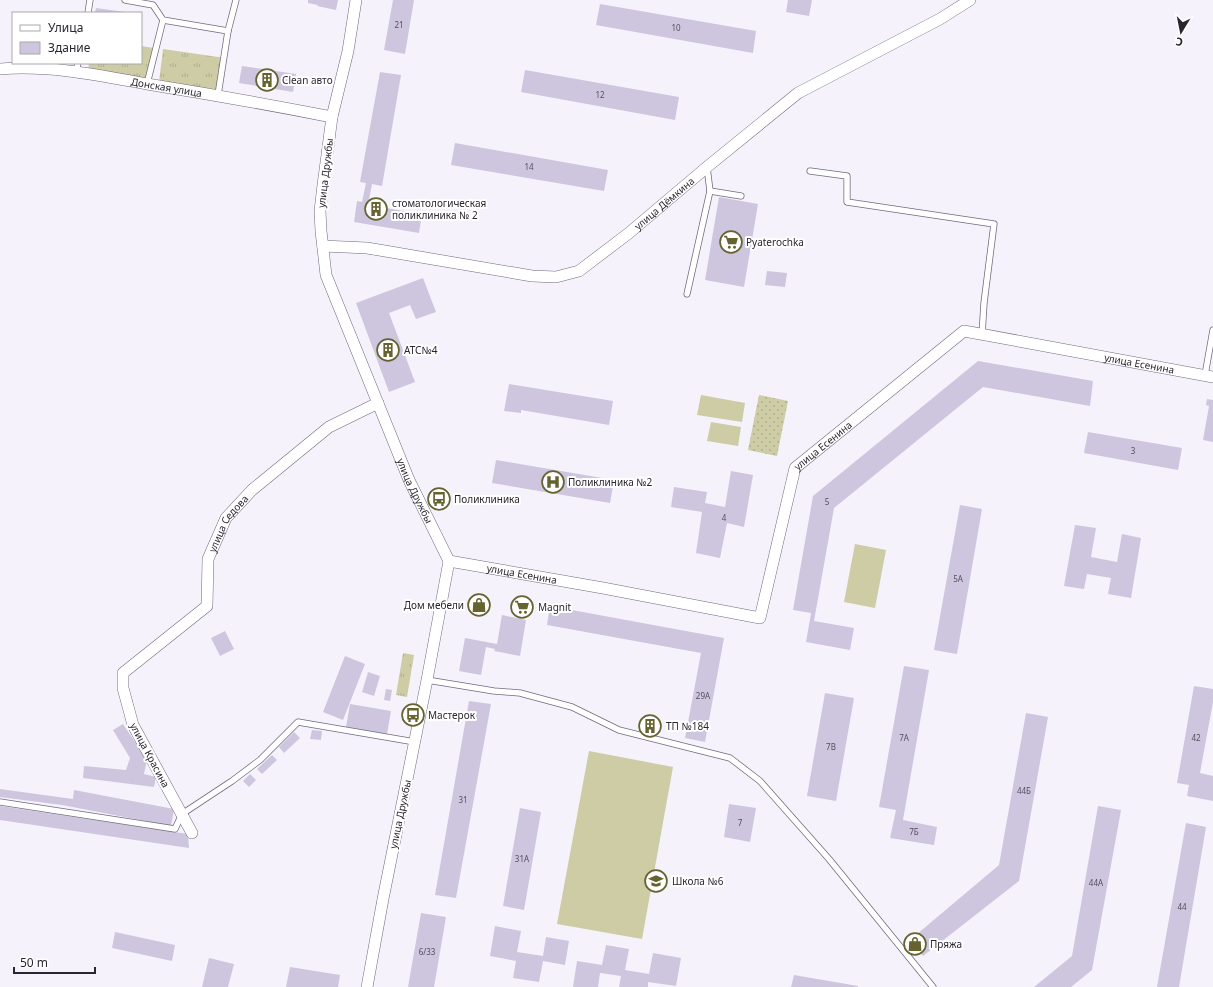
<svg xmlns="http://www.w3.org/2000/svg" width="1213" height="987" viewBox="0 0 1213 987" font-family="'Noto Sans',sans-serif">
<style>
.grass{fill:url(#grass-tufts)}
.park{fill:url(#park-dots)}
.garden{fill:#cdcca4}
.building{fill:#cec6df}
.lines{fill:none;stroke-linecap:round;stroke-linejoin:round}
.lane-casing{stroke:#716980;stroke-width:7}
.street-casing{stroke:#716980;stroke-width:12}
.lane{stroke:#fff;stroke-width:5.5}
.street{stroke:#fff;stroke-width:11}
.labels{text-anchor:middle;stroke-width:4;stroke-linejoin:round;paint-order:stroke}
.number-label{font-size:8px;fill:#534e5c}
.poi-label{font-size:10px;fill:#2a2630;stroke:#fff;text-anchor:start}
.street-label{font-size:10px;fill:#2a2630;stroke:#fff}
</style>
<defs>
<pattern id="grass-tufts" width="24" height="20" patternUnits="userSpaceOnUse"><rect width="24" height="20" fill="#cdcca4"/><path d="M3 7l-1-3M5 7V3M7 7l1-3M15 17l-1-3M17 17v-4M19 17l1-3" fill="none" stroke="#b0af8e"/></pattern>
<pattern id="park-dots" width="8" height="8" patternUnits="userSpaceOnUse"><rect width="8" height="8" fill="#cdcca4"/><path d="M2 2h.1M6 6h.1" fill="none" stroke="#b0af8e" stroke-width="1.8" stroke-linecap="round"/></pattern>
</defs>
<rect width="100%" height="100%" fill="#f5f2fc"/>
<!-- grass -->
<g class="grass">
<polygon points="141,46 154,48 149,81 88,71 89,63 141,63"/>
<polygon points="163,49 225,58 220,90 159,82"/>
<polygon points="403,653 414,655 407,697 396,695"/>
</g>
<!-- park -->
<polygon class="park" points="759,395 788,401 777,456 748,450"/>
<!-- garden -->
<g class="garden">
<polygon points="701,395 745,403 742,422 697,415"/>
<polygon points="711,422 741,427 738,446 707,441"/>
<polygon points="855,544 886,550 875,608 844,602"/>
<polygon points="589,751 673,767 642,939 557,924"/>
</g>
<!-- building -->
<g class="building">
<polygon points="308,0 338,0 336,10 317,6 318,5 308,3"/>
<polygon points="393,0 414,0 405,54 384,50"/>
<polygon points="788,0 812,0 809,16 786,12"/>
<polygon points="600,4 756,31 753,53 596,25"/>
<polygon points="96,8 125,12 125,13 95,13"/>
<polygon points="242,66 296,74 293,92 239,83"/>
<polygon points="525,70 679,97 675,120 521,92"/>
<polygon points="380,72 401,75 382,186 372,184 368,205 422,214 419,233 354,222 357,201 362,202 366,183 360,182"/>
<polygon points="455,143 608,170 604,191 451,165"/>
<polygon points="719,197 758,204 744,287 705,280"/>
<polygon points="767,271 787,273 785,287 765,285"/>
<polygon points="423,278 436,312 416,319 410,305 389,313 415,382 389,392 356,303"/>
<polygon points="978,361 1093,381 1090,406 983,387 834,508 814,621 854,628 850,650 806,642 811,613 793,610 813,496"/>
<polygon points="509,384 613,401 609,425 521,410 521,413 504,411"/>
<polygon points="1207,399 1213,400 1213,442 1203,440 1209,406 1206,405"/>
<polygon points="1088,432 1182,448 1178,470 1084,453"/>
<polygon points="496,460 614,480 610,503 492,483"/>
<polygon points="731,471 753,475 744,527 727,523 720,558 696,553 702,512 671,507 674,487 707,492 705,503 725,507"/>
<polygon points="960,505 982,509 957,654 934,650"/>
<polygon points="1075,525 1096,528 1091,557 1117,562 1122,534 1141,538 1131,598 1108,594 1111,578 1087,574 1084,589 1064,586"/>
<polygon points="550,606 724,638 705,742 685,738 701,653 547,625"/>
<polygon points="502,615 526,620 520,656 494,651 495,649 486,647 481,675 459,671 465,638 497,644"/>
<polygon points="225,631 234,649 220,656 211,638"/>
<polygon points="345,656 365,664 343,720 323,712"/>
<polygon points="904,666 929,670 903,820 937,827 934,845 890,838 896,810 879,807"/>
<polygon points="368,672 380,676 374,696 362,692"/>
<polygon points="1194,686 1213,689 1213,702 1200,773 1213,776 1213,801 1187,796 1189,785 1177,783"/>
<polygon points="386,689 392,690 390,701 384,700"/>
<polygon points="825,693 854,698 836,801 807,796"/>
<polygon points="469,701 491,704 456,898 435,895"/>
<polygon points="350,704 391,711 387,734 346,727"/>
<polygon points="1026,713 1048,717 1019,881 923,956 910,940 999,865"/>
<polygon points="642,720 659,722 657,732 641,730"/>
<polygon points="123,724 147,760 144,774 156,777 154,787 83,778 84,766 126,770 130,758 113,730"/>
<polygon points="312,730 322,731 321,740 310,739"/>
<polygon points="294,732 300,738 284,753 279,747"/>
<polygon points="272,755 277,760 262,774 257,769"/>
<polygon points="250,774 256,780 249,787 243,781"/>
<polygon points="0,789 73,799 74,790 174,809 171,826 62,805 0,797"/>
<polygon points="729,804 756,808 750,842 724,837"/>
<polygon points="0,806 188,834 189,848 0,820"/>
<polygon points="1098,806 1121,810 1092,970 1071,987 1034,987 1072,956"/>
<polygon points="520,808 541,812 524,910 503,906"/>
<polygon points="1186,823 1206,827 1179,987 1157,987"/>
<polygon points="421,913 446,917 434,987 408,987"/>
<polygon points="495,926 521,931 517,952 543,956 546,937 569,941 565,965 543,961 539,982 513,978 516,961 490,956"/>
<polygon points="115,932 175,945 172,961 112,948"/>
<polygon points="606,945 629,949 625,970 649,974 653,953 681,958 676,986 648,982 648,987 619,987 621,976 600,973 598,987 573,987 577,961 602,965"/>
<polygon points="209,958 234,964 228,987 202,987"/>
<polygon points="290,967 340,975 338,987 286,987"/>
<polygon points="794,975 858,986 858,987 791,987"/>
</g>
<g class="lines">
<!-- lane casing -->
<g class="lane-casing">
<g id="lane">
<polyline points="125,0 153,5 163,20 228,31"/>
<polyline points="88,13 90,0"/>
<polyline points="76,71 78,63"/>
<polyline points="147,84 163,20"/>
<polyline points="218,95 228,31 236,0"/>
<polyline points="810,171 847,176 847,202 994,224 984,303 982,335"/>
<polyline points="710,191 741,196"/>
<polyline points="687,294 710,191 707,167"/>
<polyline points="1205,375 1213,330"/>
<polyline points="427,680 494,691 520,693 572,707 619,730 730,758 760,781 829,859 933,987"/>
<polyline points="0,802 175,829 182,814 232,781 260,760 298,722 415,742"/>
</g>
</g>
<!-- street casing -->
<g class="street-casing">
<g id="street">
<path id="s1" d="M356,0L348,51L332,117L323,185L320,211L321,231L326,275L409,480L449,561L427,680L383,899L367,987"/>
<path id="s2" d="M0,69C50,65 98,75 147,84C209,94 271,105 332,117"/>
<path id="s3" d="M323,246L367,248L532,276L556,277L579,271L629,233L707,167L798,93L940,19L970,0"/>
<path id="s4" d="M449,561L603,588L760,618L795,468L964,331L1213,377"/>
<path id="s5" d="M192,833L133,725L123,688V673L207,606L208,559L226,518L252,490L329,427L378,403"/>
</g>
</g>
<!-- lane -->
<use href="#lane" class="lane"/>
<!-- street -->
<use href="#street" class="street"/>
</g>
<!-- icons -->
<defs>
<g id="building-ring" transform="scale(1.15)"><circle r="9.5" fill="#fff" stroke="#666330" stroke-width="1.5"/><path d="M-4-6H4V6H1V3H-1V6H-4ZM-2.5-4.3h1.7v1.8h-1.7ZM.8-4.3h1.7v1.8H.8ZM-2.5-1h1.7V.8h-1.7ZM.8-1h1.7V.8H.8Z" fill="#666330"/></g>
<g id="supermarket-ring" transform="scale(1.15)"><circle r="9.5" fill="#fff" stroke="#666330" stroke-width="1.5"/><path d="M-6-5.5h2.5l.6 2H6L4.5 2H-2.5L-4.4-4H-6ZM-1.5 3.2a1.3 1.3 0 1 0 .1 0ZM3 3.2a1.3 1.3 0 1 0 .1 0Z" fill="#666330"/></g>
<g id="hospital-ring" transform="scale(1.15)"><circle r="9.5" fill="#fff" stroke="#666330" stroke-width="1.5"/><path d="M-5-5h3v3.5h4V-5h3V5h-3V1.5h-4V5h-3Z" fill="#666330"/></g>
<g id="bus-ring" transform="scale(1.15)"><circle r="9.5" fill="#fff" stroke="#666330" stroke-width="1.5"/><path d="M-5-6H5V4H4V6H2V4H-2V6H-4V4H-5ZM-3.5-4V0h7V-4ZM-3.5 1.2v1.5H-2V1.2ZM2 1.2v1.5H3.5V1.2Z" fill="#666330"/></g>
<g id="shop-ring" transform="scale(1.15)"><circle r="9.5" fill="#fff" stroke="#666330" stroke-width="1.5"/><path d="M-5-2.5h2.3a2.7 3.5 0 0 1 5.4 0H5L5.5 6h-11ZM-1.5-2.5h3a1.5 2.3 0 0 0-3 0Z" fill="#666330"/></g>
<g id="school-ring" transform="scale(1.15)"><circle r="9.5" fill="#fff" stroke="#666330" stroke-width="1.5"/><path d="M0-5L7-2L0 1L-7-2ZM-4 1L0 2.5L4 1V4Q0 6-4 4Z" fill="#666330"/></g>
</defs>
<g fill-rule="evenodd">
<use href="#building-ring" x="267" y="80"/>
<use href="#building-ring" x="376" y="209"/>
<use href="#supermarket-ring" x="731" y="242"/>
<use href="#building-ring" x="388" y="350"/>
<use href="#hospital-ring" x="553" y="482"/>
<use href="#bus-ring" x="439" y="499"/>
<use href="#shop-ring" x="479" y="605"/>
<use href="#supermarket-ring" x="522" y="607"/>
<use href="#bus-ring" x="413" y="715"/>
<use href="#building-ring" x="650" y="726"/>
<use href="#school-ring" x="656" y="881"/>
<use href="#shop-ring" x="915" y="944"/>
</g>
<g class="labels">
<!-- number labels -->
<g class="number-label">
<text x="399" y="28">21</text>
<text x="676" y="31">10</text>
<text x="600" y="98">12</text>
<text x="529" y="170">14</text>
<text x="1133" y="454">3</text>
<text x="827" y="505">5</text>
<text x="724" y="521">4</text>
<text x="958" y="582">5А</text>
<text x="703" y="699">29А</text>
<text x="904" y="741">7А</text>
<text x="1196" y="741">42</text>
<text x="831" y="750">7В</text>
<text x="1024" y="794">44Б</text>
<text x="463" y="803">31</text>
<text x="740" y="826">7</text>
<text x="914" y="835">7Б</text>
<text x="522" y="862">31А</text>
<text x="1096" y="886">44А</text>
<text x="1182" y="910">44</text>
<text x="427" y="955">6/33</text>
</g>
<!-- poi labels -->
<g class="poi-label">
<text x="282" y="84">Сlean авто</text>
<text x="392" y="207">стоматологическая<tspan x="392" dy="12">поликлиника № 2</tspan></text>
<text x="746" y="246">Pyaterochka</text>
<text x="404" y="354">АТС№4</text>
<text x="568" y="486">Поликлиника №2</text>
<text x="454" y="503">Поликлиника</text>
<text x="464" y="609" text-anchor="end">Дом мебели</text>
<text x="538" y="611">Magnit</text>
<text x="428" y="719">Мастерок</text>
<text x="666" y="730">ТП №184</text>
<text x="672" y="885">Школа №6</text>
<text x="930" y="948">Пряжа</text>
</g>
<!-- street labels -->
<g class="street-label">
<text dy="4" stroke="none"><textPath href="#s2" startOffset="168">Донская улица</textPath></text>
<text transform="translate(325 173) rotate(-83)" y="4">улица Дружбы</text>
<text dy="4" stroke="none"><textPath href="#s3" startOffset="368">улица Дёмкина</textPath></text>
<text dy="4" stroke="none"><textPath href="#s4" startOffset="866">улица Есенина</textPath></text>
<text dy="4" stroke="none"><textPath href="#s4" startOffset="506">улица Есенина</textPath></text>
<text dy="4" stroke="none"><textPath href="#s1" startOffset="512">улица Дружбы</textPath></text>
<text dy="4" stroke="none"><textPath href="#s5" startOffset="372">улица Седова</textPath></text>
<text dy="4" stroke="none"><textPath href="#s4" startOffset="74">улица Есенина</textPath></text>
<text transform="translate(150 755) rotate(62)" y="4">улица Красина</text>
<text transform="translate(400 814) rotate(-78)" y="4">улица Дружбы</text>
</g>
</g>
<!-- legend -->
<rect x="12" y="12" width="130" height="52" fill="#ffffff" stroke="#aaa8ac"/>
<rect x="20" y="25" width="20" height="6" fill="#ffffff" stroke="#aaa8ac"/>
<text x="48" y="32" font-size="12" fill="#2a2630">Улица</text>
<rect x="20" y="42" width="20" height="12" fill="#cec6df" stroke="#aaa8ac"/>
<text x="48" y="52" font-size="12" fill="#2a2630">Здание</text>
<!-- north arrow -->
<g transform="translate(1181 32) rotate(190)" stroke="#ffffff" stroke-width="3" paint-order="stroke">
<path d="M0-3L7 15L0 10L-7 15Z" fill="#2a2630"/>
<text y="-6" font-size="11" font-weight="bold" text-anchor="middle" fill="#2a2630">С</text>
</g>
<!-- scale -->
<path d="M14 967v6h81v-6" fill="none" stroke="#2a2630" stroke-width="2"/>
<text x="20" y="967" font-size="12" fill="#2a2630" stroke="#ffffff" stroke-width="3" paint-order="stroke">50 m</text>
</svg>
